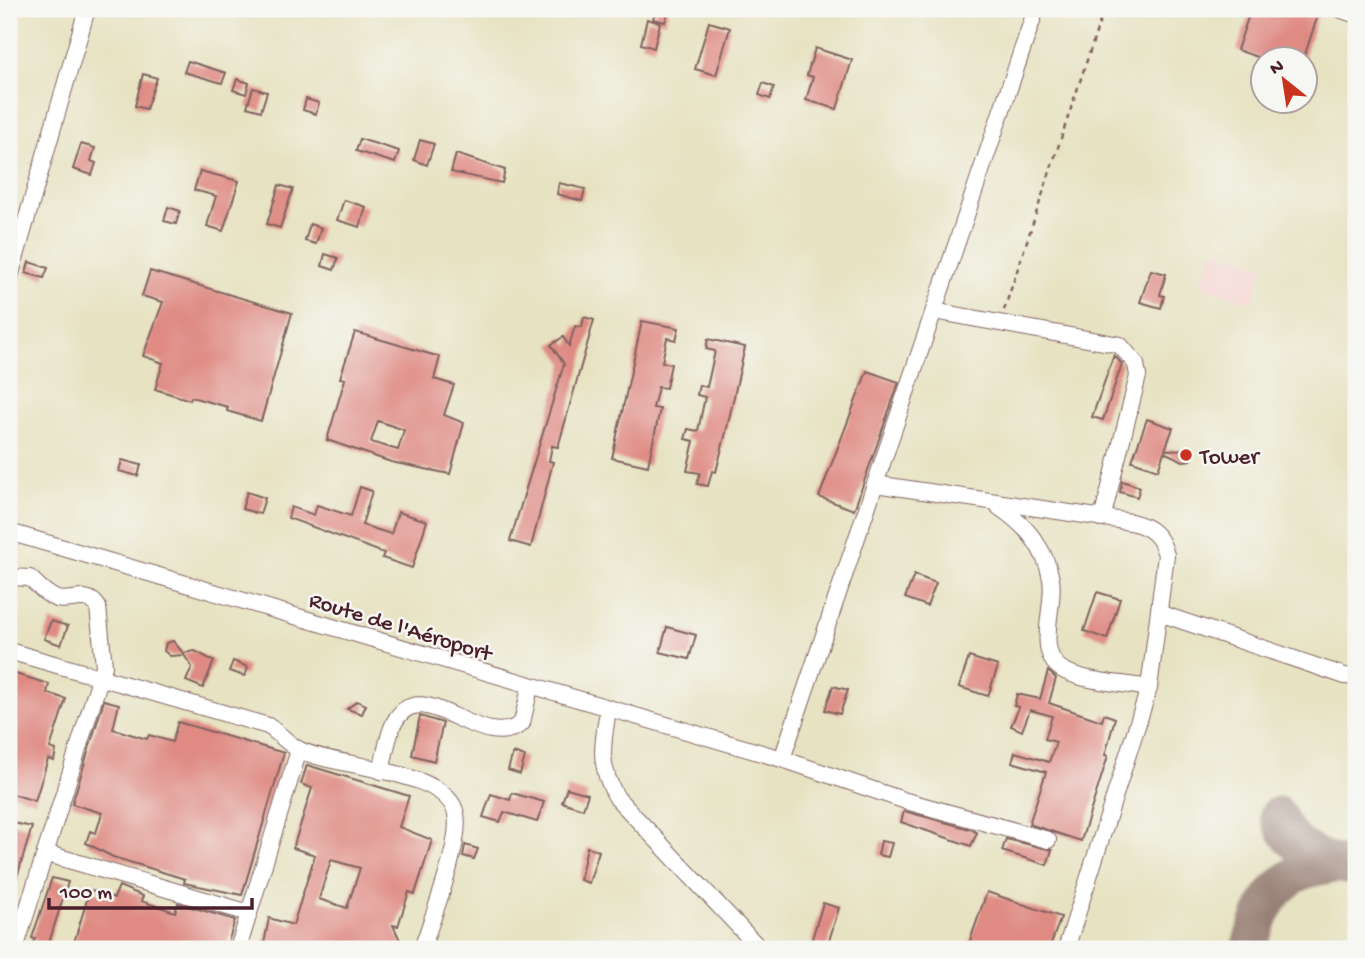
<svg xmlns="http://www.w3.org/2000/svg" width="1365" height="958" viewBox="0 0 1365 958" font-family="'Gochi Hand',sans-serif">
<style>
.built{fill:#f7d0cd}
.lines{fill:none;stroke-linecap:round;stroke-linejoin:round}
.taxiway{stroke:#988076;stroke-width:37}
.building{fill:#df8b84;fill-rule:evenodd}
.minor-casing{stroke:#816360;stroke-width:18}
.path{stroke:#816360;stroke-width:2.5;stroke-dasharray:5 5;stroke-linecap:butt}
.minor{stroke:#fff;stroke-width:16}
.poi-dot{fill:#c8321e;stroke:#f6f6f2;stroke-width:2.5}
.labels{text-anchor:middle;stroke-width:5;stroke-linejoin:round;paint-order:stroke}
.poi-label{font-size:23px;fill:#4a1f2b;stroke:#f6f6f2;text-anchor:start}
.street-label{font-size:23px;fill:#4a1f2b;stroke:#f6f6f2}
</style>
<rect width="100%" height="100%" fill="#f6f6f2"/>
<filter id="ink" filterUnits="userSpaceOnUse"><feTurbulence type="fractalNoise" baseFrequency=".0143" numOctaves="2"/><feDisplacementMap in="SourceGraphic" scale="14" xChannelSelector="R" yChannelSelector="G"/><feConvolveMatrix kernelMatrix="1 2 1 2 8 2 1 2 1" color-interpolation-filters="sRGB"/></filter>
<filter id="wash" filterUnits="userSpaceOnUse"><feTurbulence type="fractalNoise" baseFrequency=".00686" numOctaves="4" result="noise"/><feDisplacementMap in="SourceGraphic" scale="28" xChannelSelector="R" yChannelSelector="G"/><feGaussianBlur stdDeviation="1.57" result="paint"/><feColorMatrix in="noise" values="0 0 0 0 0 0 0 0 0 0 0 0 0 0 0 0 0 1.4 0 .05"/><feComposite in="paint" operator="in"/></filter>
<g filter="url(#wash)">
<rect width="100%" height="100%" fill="#e7e2c1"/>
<!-- built -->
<polygon class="built" points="1213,250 1263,266 1252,302 1200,286"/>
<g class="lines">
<!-- taxiway -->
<g class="taxiway">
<path d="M1278,815C1288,846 1316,858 1345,866"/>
<path d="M1249,949C1265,896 1283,864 1345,865"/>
</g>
</g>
<g id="blocks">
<!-- building -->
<g class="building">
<polygon points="656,9 669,9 665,22 653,19"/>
<polygon points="1251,9 1320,9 1303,60 1266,60 1237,50"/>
<polygon points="647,19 660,23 654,48 641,44"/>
<polygon points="709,22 730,28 716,75 695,69"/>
<polygon points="815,48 852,60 837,109 806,100 813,77 807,75"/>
<polygon points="188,61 226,73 222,83 184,72"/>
<polygon points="143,74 157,78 146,109 135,106"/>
<polygon points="237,79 249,83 246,94 233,90"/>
<polygon points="763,83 774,87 770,99 759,95"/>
<polygon points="253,88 267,92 261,111 247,107"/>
<polygon points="306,99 319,103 316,114 303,110"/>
<polygon points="360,139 399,151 395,163 356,151"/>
<polygon points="420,140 434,144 427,165 414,160"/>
<polygon points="81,144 95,148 91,161 96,163 92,175 73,169"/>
<polygon points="456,154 505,170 502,183 451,172"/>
<polygon points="200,171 239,181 223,231 207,226 216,196 194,190"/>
<polygon points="559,183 585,189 582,201 557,194"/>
<polygon points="279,185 293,189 280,228 267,224"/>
<polygon points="344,200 366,207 360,227 337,220"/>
<polygon points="168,207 180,211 176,224 164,221"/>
<polygon points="310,224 321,228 316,244 305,241"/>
<polygon points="325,254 338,258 334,270 322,266"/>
<polygon points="29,262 48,268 44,278 26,273"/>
<polygon points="1151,270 1166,274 1160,295 1164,296 1161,308 1140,302"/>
<polygon points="150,271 292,313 261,421 227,411 228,407 191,397 190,400 155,389 163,363 143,356 163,302 142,296"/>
<polygon points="584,317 594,320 558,447 552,446 549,461 553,462 531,547 510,541 564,364 551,345 563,337 569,346 575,326 582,327"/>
<polygon points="642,321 679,328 676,340 667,338 662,362 671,364 666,388 658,387 653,408 660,409 648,466 612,458"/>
<path d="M355,332L440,357L434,379L454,385L444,415L464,423L450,474L391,462L327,440L345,379L340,378ZM378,421L404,430L398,450L371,442Z"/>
<polygon points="708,339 745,347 727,428 716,472 712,471 708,486 697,484 700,473 687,471 694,441 685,439 688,429 698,431 705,397 697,395 699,385 707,387 715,351 706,349"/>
<polygon points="1114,355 1122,364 1103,420 1092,417"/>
<polygon points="867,371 899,382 854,510 819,497"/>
<polygon points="1147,419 1173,428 1165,450 1190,449 1193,456 1191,460 1183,461 1164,452 1158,470 1132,461"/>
<polygon points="122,460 141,465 138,476 119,471"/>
<polygon points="1122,481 1140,487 1137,497 1120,492"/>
<polygon points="360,487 372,491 362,525 391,534 398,512 427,521 412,568 382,558 384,553 288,518 291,507 314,515 317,505 351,516"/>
<polygon points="247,492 265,498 260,514 242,509"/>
<polygon points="914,575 936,583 927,606 905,598"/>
<polygon points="1097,592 1120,599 1107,639 1084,631"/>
<polygon points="51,621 68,626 61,645 44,639"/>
<polygon points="667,627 696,635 689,659 660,652"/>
<polygon points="173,641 183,653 195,651 214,661 203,688 186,681 192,667 184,655 170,656 164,651 166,643"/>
<polygon points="969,657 998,666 988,696 959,687"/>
<polygon points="233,661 248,667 245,676 229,671"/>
<polygon points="1048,671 1056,678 1049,703 1102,721 1104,714 1115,718 1105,755 1108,756 1081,841 1029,824 1046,772 1012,762 1015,752 1049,762 1056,742 1045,739 1052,716 1030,710 1022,731 1011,726 1019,707 1014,706 1017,694 1040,699"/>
<polygon points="9,672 49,684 47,693 66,699 50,748 56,750 54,761 48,759 35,801 9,793 9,734 14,718 9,716"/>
<polygon points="833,686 848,690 840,714 825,710"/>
<polygon points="104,700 119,704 113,729 147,739 149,735 172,742 178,722 284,753 242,895 184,883 185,879 113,857 86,843 90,831 96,833 102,813 72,804"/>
<polygon points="357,701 366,705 362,714 347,709"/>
<polygon points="420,716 443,723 434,761 412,755"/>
<polygon points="513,753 525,757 520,774 508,770"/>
<path d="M307,765L409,796L399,827L432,840L415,894L409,892L398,926L393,925L404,949H263L269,918L293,925L315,855L293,848L312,788L301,784ZM331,860L360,868L347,908L319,899Z"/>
<polygon points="567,788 588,794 583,809 562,802"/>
<polygon points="512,793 544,802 537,822 504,812 500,822 483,817 491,794 510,800"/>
<polygon points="904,811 970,829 977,833 971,846 901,822"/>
<polygon points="9,822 32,827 11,897 9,897"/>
<polygon points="1006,839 1052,850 1047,865 1002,851"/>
<polygon points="881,841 892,843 888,857 878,855"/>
<polygon points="465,845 478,849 474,859 463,856"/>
<polygon points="587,847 599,851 589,883 580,880"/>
<polygon points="52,878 68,882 47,949 32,949 35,939 32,938"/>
<polygon points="119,886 143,896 141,901 175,912 178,903 235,920 226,949 72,949 90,890 114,898"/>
<polygon points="987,892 1061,917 1049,949 967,949"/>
<polygon points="823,903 839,908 827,947 811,942"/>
</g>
</g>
</g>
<g filter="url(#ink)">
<use href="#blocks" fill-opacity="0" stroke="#816360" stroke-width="2"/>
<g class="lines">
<!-- minor casing -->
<g class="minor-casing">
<g id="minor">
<polyline points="1342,10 1356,15"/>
<polyline points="9,280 87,9"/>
<polyline points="934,311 1120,345 1136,364 1138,376 1102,519"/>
<path d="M875,484L1131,522C1151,527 1161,535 1166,555L1149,688L1066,949"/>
<path d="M999,507C1026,525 1045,547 1051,579C1056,605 1035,650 1060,668C1079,682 1125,683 1149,688"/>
<polyline points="9,532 782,759 906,801 1048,840"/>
<path d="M9,577L30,578C38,586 46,595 57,599C72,603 87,590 98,607L104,666L15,949"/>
<polyline points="1159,613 1345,676 1356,677"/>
<path d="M9,651L268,726C279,733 287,743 298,749C333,768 447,768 456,814C462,843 432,918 422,949"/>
<path d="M608,710C602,746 598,766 617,798L760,949"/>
<polyline points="782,759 1036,9"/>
<path d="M381,771C385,756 387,737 394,723C421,670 481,756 522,723L530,687"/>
<polyline points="45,853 249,913"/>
<polyline points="238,949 299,750"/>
</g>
</g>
<!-- path -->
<polyline class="path" points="1004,310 1104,9"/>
<!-- minor -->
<use href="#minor" class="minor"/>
</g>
</g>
<!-- markers -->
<circle class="poi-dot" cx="1186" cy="455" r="7"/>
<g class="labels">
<!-- poi labels -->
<g class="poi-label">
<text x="1200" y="463">Tower</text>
</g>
<!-- street labels -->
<g class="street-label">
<text transform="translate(401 625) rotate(17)" y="8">Route de l'Aéroport</text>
</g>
</g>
<!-- margin -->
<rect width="1365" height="958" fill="none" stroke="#f6f6f2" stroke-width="35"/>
<!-- north arrow -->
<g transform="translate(1284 80) rotate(330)"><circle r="33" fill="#f6f6f2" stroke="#b1a0a2" stroke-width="2"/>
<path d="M0-5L12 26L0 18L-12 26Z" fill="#c8321e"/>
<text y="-10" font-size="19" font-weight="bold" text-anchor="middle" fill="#4a1f2b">N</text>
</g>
<!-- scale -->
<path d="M49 898v10h203v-10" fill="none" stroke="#4a1f2b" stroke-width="3.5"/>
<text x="60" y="898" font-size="21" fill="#4a1f2b" stroke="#f6f6f2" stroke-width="5" paint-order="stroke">100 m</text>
</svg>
